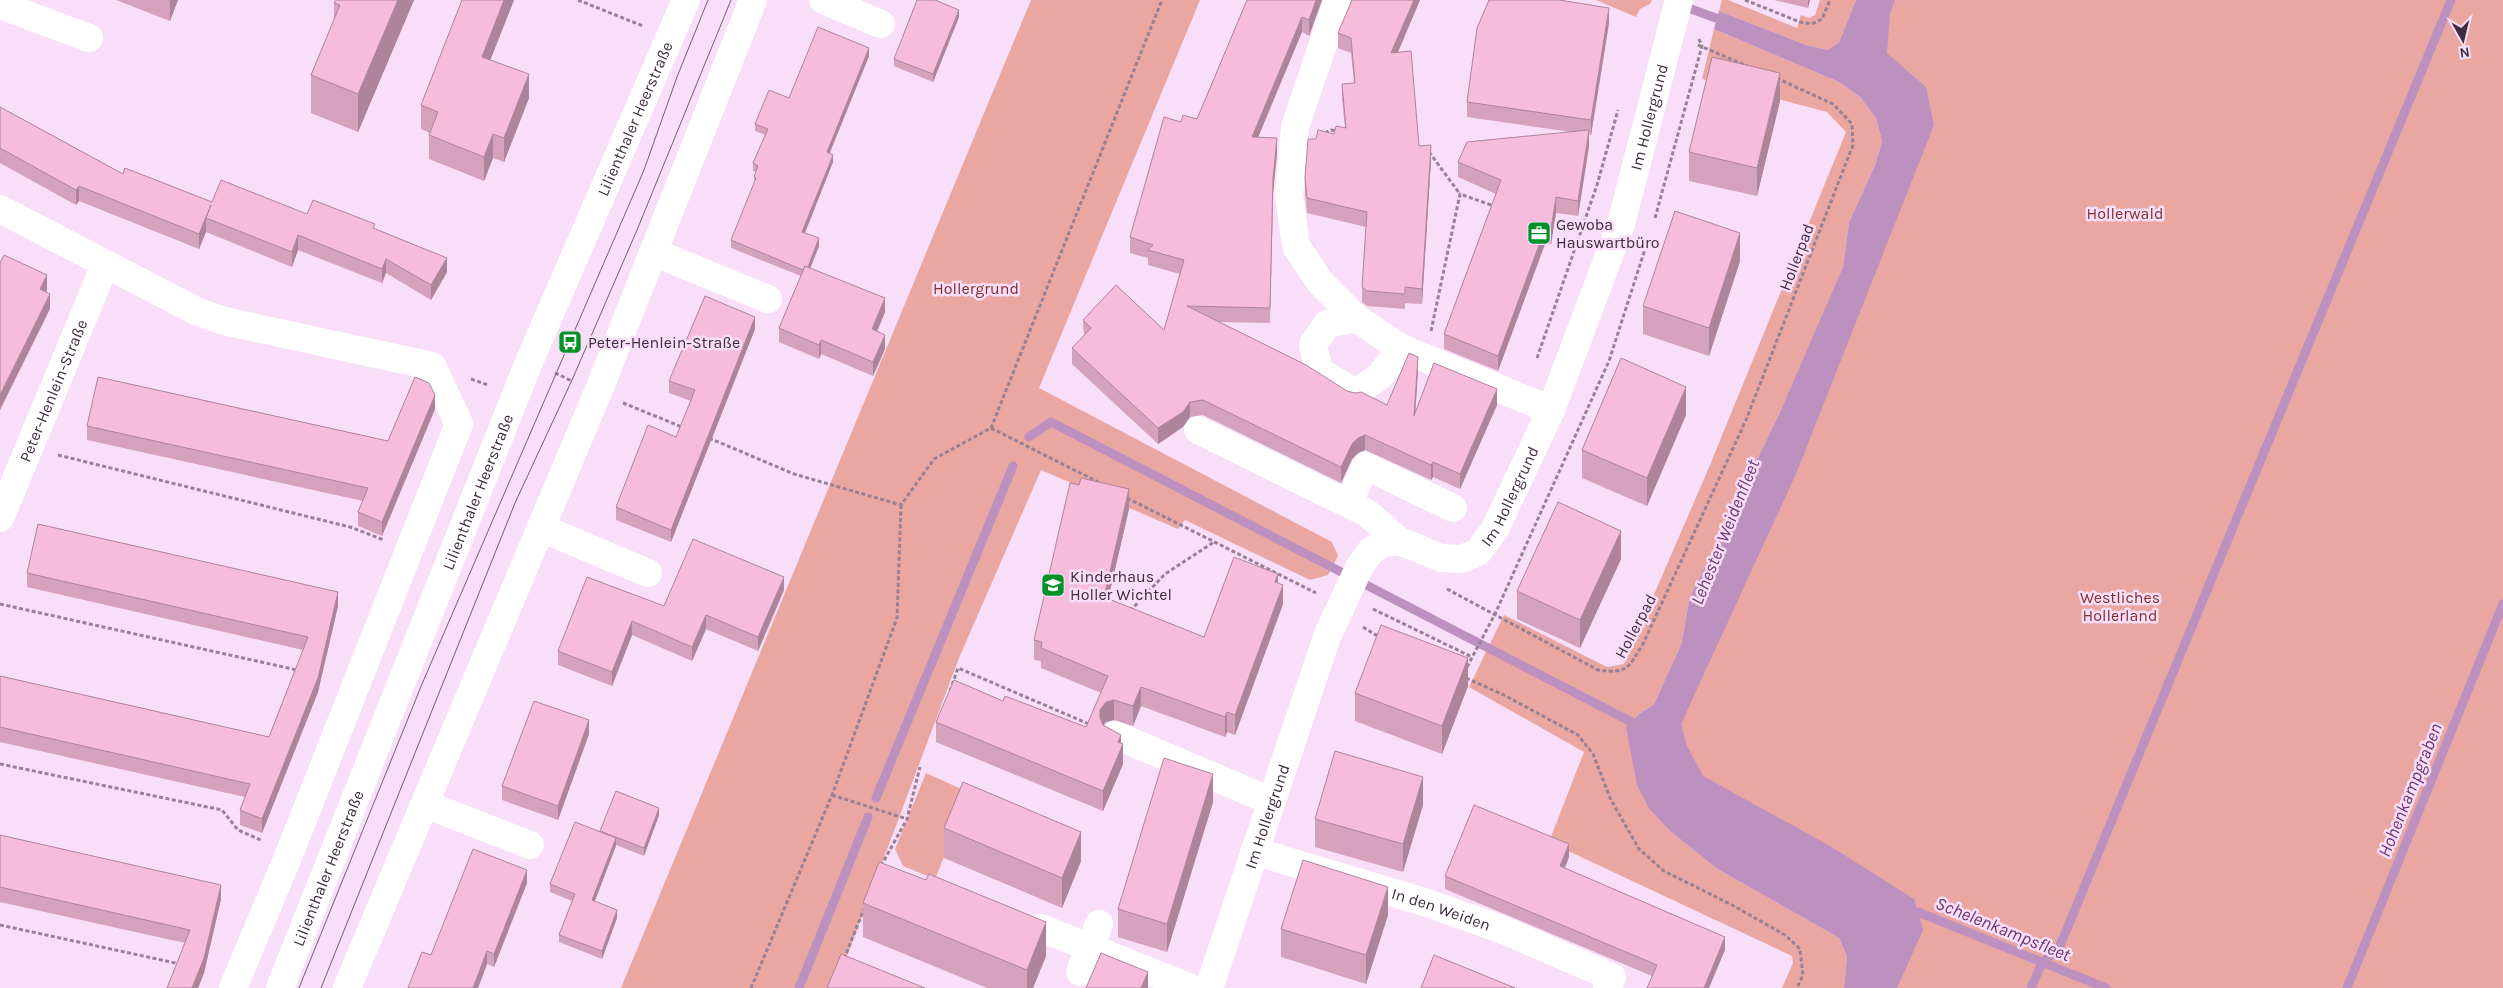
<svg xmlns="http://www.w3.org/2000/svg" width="2503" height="988" viewBox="0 0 2503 988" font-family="Karla,sans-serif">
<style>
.green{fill:#eaa6a0}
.water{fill:#bd91bf}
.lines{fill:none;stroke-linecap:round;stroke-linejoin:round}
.stream{stroke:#bd91bf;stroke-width:9}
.path{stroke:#968197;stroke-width:3;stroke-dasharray:4 2.5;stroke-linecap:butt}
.minor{stroke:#fff;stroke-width:28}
.major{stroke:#fff;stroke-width:28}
.tram{stroke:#725e73;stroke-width:1}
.wall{fill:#d4a2bd}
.shaded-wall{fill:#ad849a}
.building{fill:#f7bcdc;stroke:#ad849a}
.labels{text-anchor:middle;stroke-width:5;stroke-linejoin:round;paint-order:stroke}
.street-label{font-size:16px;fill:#3e2d3f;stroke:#f9defa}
.park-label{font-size:16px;fill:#81302e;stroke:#f9defa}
.poi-label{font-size:16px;fill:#3e2d3f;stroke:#f9defa;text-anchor:start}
.water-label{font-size:18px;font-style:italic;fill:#6c356f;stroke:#f9defa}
</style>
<rect width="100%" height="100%" fill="#f9defa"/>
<!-- green -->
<g class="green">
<polygon points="1031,0 1200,0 1039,388 1332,542 1338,556 1328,575 1310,580 1185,520 1178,529 1041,470 959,658 835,988 621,988"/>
<polygon points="1596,0 1652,0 1650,4 1640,9 1636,17"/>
<polygon points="1722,0 1728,0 1797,28 1801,15 1809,18 1815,15 1820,0 1856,0 1839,42 1828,50 1806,45 1719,11"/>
<polygon points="1883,0 2503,0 2503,988 1876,988 1902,921 1685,823 1652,732 1901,139 1859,64"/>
<polygon points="1714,29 1839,82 1860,97 1876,118 1882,141 1876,163 1849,222 1843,267 1824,314 1781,410 1690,597 1681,645 1654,704 1639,714 1632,723 1650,810 1670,831 1716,868 1839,938 1847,957 1844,988 1782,988 1793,963 1792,956 1549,842 1584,752 1469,687 1504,615 1607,667 1624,664 1710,465 1846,132 1827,112 1702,79"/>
<polygon points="926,773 970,793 935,879 903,866 895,849"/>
</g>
<!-- water -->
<polygon class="water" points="1856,0 1895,0 1890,14 1887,53 1926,87 1934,125 1796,474 1681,724 1687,746 1703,776 1830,846 1914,899 1923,930 1897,988 1844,988 1847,957 1839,938 1716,868 1670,831 1650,810 1637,785 1626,727 1639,714 1654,704 1681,645 1690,597 1781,410 1843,267 1849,222 1876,163 1882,141 1876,118 1860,97 1839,82 1714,29 1719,11 1806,45 1828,50 1839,42"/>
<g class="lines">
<!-- stream -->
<g class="stream">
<polyline points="1680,5 1727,22"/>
<polyline points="1029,437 1051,422 1643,728"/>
<polyline points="876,798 1013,466"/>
<polyline points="1908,917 1918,912 2106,988"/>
<polyline points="799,988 868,817"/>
<polyline points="2031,988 2042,963 2059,948 2451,0"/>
<polyline points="2347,988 2503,604"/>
</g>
<!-- path -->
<g class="path">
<polyline points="578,0 643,26"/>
<polyline points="1745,0 1800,22 1812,24 1822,19 1830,0"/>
<polyline points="1698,45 1747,66"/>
<polyline points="1325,133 1331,130 1338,131"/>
<polyline points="1429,152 1460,194"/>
<polyline points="1655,218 1702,46 1699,39"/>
<polyline points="1431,331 1460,194 1494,206"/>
<polyline points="1537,358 1597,185 1618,110"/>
<polyline points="555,373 572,381"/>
<polyline points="471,379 488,385"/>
<polyline points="623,403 682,427"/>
<polyline points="991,428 1100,483"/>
<polyline points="709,438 794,474 901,505 934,459 991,428 1162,0"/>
<polyline points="58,455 350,527 384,540"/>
<polyline points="1127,498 1316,593"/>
<path d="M1447,589L1598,670C1628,674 1628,668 1643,644L1746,420L1853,145L1852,124L1833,104L1776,78"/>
<polyline points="0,604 297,670"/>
<polyline points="1373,609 1472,657"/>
<polyline points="1130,611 1165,574 1214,542"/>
<polyline points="1363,627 1379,637"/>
<polyline points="1467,667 1495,614 1609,361 1646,246"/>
<polyline points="1466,678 1504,695 1578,735 1593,754 1611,800 1639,849 1664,871 1734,906 1785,935 1800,949 1803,975 1797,988"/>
<polyline points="950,691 958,668 1089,724"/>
<polyline points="0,764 222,810 238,830 263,841"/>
<polyline points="832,795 907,819"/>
<polyline points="881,866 907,819 920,767"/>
<polyline points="0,925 180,964"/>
<polyline points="844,959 864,909"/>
<polyline points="751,988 832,795 897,618 901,505"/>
</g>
<!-- minor -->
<g class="minor">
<polyline points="823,0 881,24"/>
<polyline points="1338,0 1295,127 1289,194 1296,246 1320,282 1356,318 1401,348 1551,410"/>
<polyline points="0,5 89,38"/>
<polyline points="0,209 198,312 224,321 432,366 459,424 290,852 233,988"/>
<polyline points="653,252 768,299"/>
<polyline points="1356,318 1327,324 1313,345 1319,371 1355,393 1380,376 1401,348"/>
<polyline points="1198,430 1367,513 1399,541"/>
<polyline points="1348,503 1366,466 1453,508"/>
<path id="s1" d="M0,518L105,265"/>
<polyline points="541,528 648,573"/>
<polyline points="1115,735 1271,801"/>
<polyline points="425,804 530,845"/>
<path id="s2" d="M1254,851L1424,902L1501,929L1612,977L1607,988"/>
<polyline points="1041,928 1191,988"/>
<polyline points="1080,972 1099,924"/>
<path id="s3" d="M1209,988L1328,634L1360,566L1371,551L1383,543L1399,541L1442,558L1462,559L1478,552L1495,529L1551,410L1621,224L1679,0"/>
</g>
<!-- major -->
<g class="major">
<path id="s4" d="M280,988L529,362L686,0"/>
<polyline points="347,988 598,392 753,0"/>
</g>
<!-- tram -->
<g class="tram">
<polyline points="299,988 422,684 644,170 677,77 708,0"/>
<polyline points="321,988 515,503 572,380 637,230 731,0"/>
</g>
</g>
<!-- wall -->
<g class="wall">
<polygon points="116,0 178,0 170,21"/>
<polygon points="414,0 358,132 311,113 311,75 334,20 334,3"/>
<polygon points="514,0 490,60 529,98 504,162 493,158 484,181 429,159 429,135 430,133 421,129 421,105"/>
<polygon points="1247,0 1322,0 1309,36 1302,32 1258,137 1277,153 1273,193 1270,323 1219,322 1347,391 1387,405 1418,372 1415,413 1497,405 1460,489 1433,477 1431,480 1365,450 1358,453 1352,459 1341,483 1203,415 1190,417 1183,427 1158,444 1072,364 1072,348 1084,336 1083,320 1164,330 1180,274 1148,265 1148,258 1130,253 1130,237 1197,119"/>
<polygon points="1352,0 1420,0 1398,52 1419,146 1431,160 1422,304 1405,303 1405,309 1367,306 1362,302 1362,287 1366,227 1307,213 1305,194 1305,178 1316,139 1334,134 1345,128 1342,99 1342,84 1354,83 1351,53 1338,48 1338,33"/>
<polygon points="1774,0 1810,0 1808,8"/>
<polygon points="959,17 933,82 894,66 894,59"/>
<polygon points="1609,23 1591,135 1589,135 1589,146 1578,216 1556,213 1551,244 1545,244 1498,371 1444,349 1444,334 1496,194 1458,177 1458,162 1571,132 1467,117 1467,102"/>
<polygon points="869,56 829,153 833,162 805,233 819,246 810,268 885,312 877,332 885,349 873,376 821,354 819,359 779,342 779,328 801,276 731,248 731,240 754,185 754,177 756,172 753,171 753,163 765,135 755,131 755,124 789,98"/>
<polygon points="1780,101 1757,196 1689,181 1689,152"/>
<polygon points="0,107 123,174 212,202 307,214 375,229 447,272 431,300 386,273 382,283 298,250 292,267 206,232 199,249 79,201 76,205 0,163"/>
<polygon points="1740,261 1709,356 1643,334 1643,306"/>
<polygon points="755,329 671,542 616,520 616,507 676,437 691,401 669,393 669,381"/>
<polygon points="435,409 382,536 358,526 358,512 363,501 87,440 87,426 388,441"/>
<polygon points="1686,415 1647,506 1582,478 1582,450"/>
<polygon points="1129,509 1108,599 1204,637 1278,583 1283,604 1235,735 1227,732 1225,737 1141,706 1133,726 1114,720 1106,722 1104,725 1121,743 1123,764 1103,811 936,742 936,722 1003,701 1086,727 1101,693 1041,668 1041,661 1034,660 1034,640"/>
<polygon points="1621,559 1580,648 1517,619 1517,591"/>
<polygon points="27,573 338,606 318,692 262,833 240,825 240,810 245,797 0,742 0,676 269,737 303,650 27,587"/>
<polygon points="784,590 758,651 706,629 692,661 632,635 612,686 558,665 558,651 664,606"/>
<polygon points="1468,686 1442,754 1355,721 1355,693"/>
<polygon points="589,734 558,820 502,800 502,786"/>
<polygon points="1213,802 1167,952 1118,937 1118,909"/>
<polygon points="1423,805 1403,872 1315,847 1315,819"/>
<polygon points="659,815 644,856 616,845 595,901 617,918 602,959 559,942 559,935 572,901 550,892 550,884 600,832"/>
<polygon points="944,828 1081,861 1062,908 944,858"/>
<polygon points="0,835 221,899 204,973 198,988 167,988 185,943 0,902"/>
<polygon points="1569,857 1565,868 1725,950 1652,976 1445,889 1445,876"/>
<polygon points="926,880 1046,956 1033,988 987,988 863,937 863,903"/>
<polygon points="527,883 494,967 487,964 478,988 408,988"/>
<polygon points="1388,915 1366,984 1281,957 1281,929"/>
</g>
<!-- shaded-wall -->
<g class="shaded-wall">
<polygon points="170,0 178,0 170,21"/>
<polygon points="398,0 414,0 358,132 358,94"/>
<polygon points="504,0 514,0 482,81 482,57"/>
<polygon points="1316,0 1322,0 1309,36 1309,20"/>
<polygon points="1414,0 1420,0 1391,68 1391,53"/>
<polygon points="1808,0 1810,0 1808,8"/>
<polygon points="1609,8 1609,23 1591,135 1591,120"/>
<polygon points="959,10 959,17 933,82 933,74"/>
<polygon points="1302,17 1302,32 1252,152 1252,137"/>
<polygon points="869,48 869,56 827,160 827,152"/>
<polygon points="1780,73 1780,101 1757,196 1757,168"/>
<polygon points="529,74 529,98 504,162 504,138"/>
<polygon points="1589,130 1589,146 1578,216 1578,201"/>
<polygon points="493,134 493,158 484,181 484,157"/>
<polygon points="1277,138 1277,153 1273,193 1270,323 1273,178"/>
<polygon points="1431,145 1431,160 1422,304 1422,289"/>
<polygon points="833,155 833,162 802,240 802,232"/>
<polygon points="79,186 79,201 76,205 76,190"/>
<polygon points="1556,197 1556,213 1551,244 1551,229"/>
<polygon points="211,205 206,218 206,232 199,249 199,234"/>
<polygon points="1545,229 1545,244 1498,371 1498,356"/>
<polygon points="1740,233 1740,261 1709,356 1709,328"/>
<polygon points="298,235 298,250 292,267 292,252"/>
<polygon points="819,238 819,246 806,279 806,271"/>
<polygon points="447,258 447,272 431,300 431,285"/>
<polygon points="386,259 386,273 382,283 382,269"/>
<polygon points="47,275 47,290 40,305 40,289"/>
<polygon points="50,294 50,309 0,410 0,395"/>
<polygon points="885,298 885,312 872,343 872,329"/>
<polygon points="755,317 755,329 671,542 671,530"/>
<polygon points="885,335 885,349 873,376 873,362"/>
<polygon points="821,340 821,354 819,359 819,345"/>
<polygon points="1418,357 1418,372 1414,431 1414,416"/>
<polygon points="1686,387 1686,415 1647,506 1647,478"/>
<polygon points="1497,389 1497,405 1460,489 1460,474"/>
<polygon points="435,395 435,409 382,536 382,522"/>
<polygon points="1190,402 1190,417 1183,427 1158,444 1158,428"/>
<polygon points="1365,435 1365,450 1358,453 1352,459 1341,483 1341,467 1352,444 1358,438"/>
<polygon points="1433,462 1433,477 1431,480 1431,465"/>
<polygon points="1129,489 1129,509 1104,617 1104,597"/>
<polygon points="1621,531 1621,559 1580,648 1580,620"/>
<polygon points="1278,574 1278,594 1275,582"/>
<polygon points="784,577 784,590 758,651 758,637"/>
<polygon points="1283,585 1283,604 1235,735 1235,715"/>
<polygon points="338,592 338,606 318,692 262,833 262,819"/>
<polygon points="706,615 706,629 692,661 692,647"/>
<polygon points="632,621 632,635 612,686 612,672"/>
<polygon points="1468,658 1468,686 1442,754 1442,726"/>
<polygon points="1141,687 1141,706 1133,726 1133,706"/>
<polygon points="1114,700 1114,720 1106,722 1100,729 1100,710 1106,702"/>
<polygon points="1227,712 1227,732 1225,737 1225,717"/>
<polygon points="589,720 589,734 558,820 558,806"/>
<polygon points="1121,735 1121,748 1123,744 1123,764 1103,811 1103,791 1118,742"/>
<polygon points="1213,774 1213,802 1167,952 1167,924"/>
<polygon points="1423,777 1423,805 1403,872 1403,844"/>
<polygon points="659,808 659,815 644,856 644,848"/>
<polygon points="1081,832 1081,861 1062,908 1062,878"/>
<polygon points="616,838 616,846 592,908 592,900"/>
<polygon points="1569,844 1569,857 1560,879 1560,866"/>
<polygon points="527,870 527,883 494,967 494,954"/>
<polygon points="221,885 221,899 204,973 198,988 192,988"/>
<polygon points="1388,887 1388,915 1366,984 1366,955"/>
<polygon points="617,910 617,918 602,959 602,951"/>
<polygon points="1046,922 1046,956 1033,988 1027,988 1027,970"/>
<polygon points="1725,937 1725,950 1709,988 1704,988"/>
<polygon points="487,951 487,964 478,988 473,988"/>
<polygon points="1148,972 1148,988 1141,988"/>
</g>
<!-- building -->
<g class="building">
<polygon points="336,0 398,0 358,94 311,75 340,5 334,3"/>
<polygon points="462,0 504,0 482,57 529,74 504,138 493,134 484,157 429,135 438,112 421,105"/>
<polygon points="917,0 935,0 959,10 933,74 894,59"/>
<polygon points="1247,0 1316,0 1309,20 1302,17 1252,137 1277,138 1273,178 1270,308 1187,306 1306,365 1347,391 1355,393 1361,392 1387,405 1409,353 1418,357 1414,416 1434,363 1497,389 1460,474 1433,462 1431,465 1365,435 1358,438 1352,444 1341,467 1203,400 1190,402 1183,412 1158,428 1072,348 1091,328 1083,320 1116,285 1164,330 1184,260 1148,250 1153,245 1130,237 1164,117 1181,122 1183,115 1197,119"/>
<polygon points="1352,0 1414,0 1391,53 1411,51 1419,146 1431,145 1422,289 1405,287 1405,294 1367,291 1362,287 1367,212 1307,198 1305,178 1308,139 1316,139 1318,130 1334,134 1336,126 1346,128 1342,84 1355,83 1351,38 1338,33"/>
<polygon points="1489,0 1559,0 1609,8 1591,120 1467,102 1477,28"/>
<polygon points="818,27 869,48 827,152 833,155 802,232 819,238 808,267 805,266 803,270 731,240 756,178 754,177 758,166 753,163 768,129 755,124 769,90 789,98"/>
<polygon points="1712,57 1780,73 1757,168 1689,152"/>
<polygon points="0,107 123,174 125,168 212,202 221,180 307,214 313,200 375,224 373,228 447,258 431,285 386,259 382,269 298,235 292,252 206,218 211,205 199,234 79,186 76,190 0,148"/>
<polygon points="1589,130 1578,201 1556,197 1551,229 1545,229 1498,356 1444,334 1501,180 1458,162 1467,142"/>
<polygon points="1675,211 1740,233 1709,328 1643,306"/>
<polygon points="4,255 47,275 40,289 50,294 0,395 0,263"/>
<polygon points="805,266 885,298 872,329 885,335 873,362 821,340 819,345 779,328"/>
<polygon points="705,296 755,317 671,530 616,507 648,425 676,437 695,390 669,381"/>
<polygon points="1621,358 1686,387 1647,478 1582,450"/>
<polygon points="98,377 388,441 415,377 429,383 435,395 382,522 358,512 368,488 87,426"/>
<polygon points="1081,478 1129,489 1104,597 1204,637 1234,557 1278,574 1275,582 1283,585 1235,715 1227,712 1225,717 1141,687 1133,706 1114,700 1106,702 1100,710 1100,718 1103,725 1121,735 1118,742 1123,744 1103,791 936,722 954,680 1003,701 1005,696 1086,727 1108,676 1041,648 1042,642 1034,640 1070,483 1079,485"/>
<polygon points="1558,502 1621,531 1580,620 1517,591"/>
<polygon points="38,524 338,592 318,678 262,819 240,810 250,784 0,727 0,676 269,737 308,637 27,573"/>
<polygon points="693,539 784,577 758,637 706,615 692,647 632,621 612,672 558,651 587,577 664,606"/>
<polygon points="1381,625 1468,658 1442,726 1355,693"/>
<polygon points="534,701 589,720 558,806 502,786"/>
<polygon points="1335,751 1423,777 1403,844 1315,819"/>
<polygon points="1164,758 1213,774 1167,924 1118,909"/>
<polygon points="963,782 1081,832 1062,878 944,828"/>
<polygon points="616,791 659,808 644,848 600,831"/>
<polygon points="1474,805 1569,844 1560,866 1725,937 1704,988 1647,988 1657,965 1445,876"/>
<polygon points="575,822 616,838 592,900 617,910 602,951 559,935 575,894 550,884"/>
<polygon points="0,835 221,885 204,958 192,988 167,988 190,930 0,887"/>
<polygon points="473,849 527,870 494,954 487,951 473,988 408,988 422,952 431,955"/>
<polygon points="1303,860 1388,887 1366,955 1281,929"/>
<polygon points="879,862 926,880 929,874 1046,922 1027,970 863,903"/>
<polygon points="1101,953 1148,972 1141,988 1086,988"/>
<polygon points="841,954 925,988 827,988"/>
<polygon points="1434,955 1515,988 1421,988"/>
</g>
<!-- icons -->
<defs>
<g id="office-square" transform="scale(1.25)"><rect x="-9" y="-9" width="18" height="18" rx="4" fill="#019227" stroke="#f9defa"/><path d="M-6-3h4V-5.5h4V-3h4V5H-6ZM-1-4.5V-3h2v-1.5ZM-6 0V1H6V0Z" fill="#fff"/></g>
<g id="bus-square" transform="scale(1.25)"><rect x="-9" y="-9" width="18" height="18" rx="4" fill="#019227" stroke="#f9defa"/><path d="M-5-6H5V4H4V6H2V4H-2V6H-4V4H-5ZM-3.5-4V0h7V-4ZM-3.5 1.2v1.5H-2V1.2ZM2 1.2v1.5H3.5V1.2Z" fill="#fff"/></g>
<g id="school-square" transform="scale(1.25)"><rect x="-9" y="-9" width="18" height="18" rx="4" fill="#019227" stroke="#f9defa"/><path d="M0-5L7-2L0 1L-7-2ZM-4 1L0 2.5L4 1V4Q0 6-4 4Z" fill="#fff"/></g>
</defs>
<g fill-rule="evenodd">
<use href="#office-square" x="1539" y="233"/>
<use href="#bus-square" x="570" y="342"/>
<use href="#school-square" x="1053" y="585"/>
</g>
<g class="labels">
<!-- street labels -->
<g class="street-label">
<text dy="6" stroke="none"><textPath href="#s3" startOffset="1051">Im Hollergrund</textPath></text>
<text dy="6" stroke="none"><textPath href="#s4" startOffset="939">Lilienthaler Heerstraße</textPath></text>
<text transform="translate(1796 257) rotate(-69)" y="6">Hollerpad</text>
<text dy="6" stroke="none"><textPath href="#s1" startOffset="138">Peter-Henlein-Straße</textPath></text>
<text dy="6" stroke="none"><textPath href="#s4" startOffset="534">Lilienthaler Heerstraße</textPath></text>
<text dy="6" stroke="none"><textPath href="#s3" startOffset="646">Im Hollergrund</textPath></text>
<text transform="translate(1635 626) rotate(-62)" y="6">Hollerpad</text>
<text dy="6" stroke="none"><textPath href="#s3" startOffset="181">Im Hollergrund</textPath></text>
<text dy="6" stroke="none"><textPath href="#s4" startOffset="129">Lilienthaler Heerstraße</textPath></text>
<text dy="6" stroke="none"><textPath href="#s2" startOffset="196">In den Weiden</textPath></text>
</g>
<!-- park labels -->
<g class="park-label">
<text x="2125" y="219">Hollerwald</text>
<text x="976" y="294">Hollergrund</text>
<text x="2120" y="603">Westliches<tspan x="2120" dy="18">Hollerland</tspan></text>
</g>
<!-- poi labels -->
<g class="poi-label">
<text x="1556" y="230">Gewoba<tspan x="1556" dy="18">Hauswartbüro</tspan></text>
<text x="588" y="348">Peter-Henlein-Straße</text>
<text x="1070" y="582">Kinderhaus<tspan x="1070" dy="18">Holler Wichtel</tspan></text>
</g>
<!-- water labels -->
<g class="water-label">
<text transform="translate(1725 532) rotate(-68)" y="6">Lehester Weidenfleet</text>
<text transform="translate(2410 790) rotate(-68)" y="6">Hohenkampgraben</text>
<text transform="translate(2003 929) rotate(22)" y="6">Schelenkampsfleet</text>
</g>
</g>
<!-- north arrow -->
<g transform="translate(2463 40) rotate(172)" stroke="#f9defa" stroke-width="4" paint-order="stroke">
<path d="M0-4L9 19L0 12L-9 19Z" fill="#3e2d3f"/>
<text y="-8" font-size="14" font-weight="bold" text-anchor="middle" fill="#3e2d3f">N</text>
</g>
</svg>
